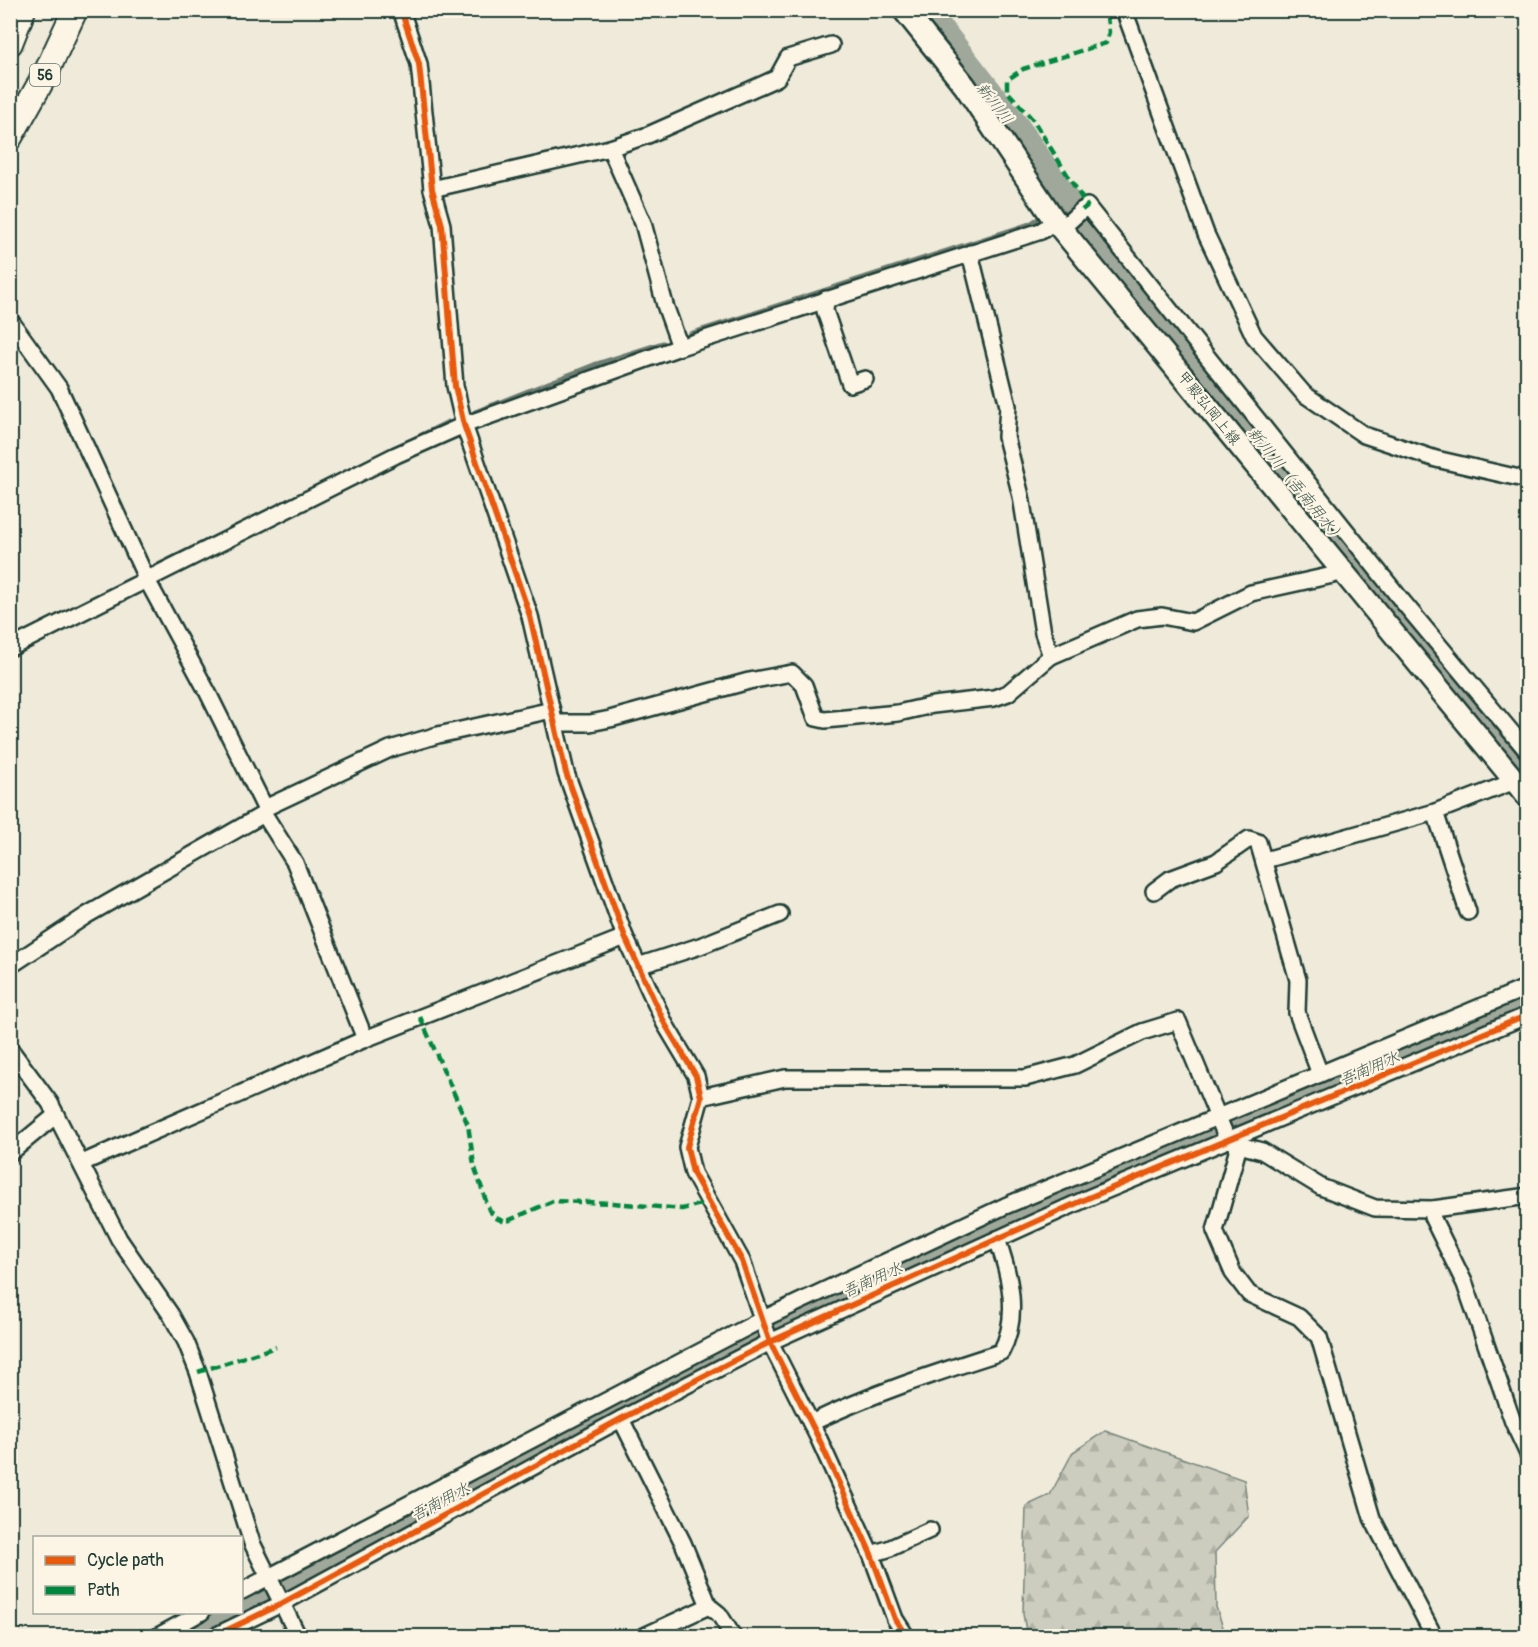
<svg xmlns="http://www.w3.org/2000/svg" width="1538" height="1647" viewBox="0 0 1538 1647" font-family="Pangolin,'Klee One',sans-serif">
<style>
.forest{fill:url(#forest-firs);stroke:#76857a;stroke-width:1.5}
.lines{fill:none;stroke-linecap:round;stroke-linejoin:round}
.stream{stroke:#6c7d71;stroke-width:5}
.canal{stroke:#9fa89a;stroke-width:18}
.river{stroke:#9fa89a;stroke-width:32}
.minor-casing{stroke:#1f3d34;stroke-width:20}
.secondary-casing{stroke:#1f3d34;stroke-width:26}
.trunk-casing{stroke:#1f3d34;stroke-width:28}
.minor{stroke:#fcf5e5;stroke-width:15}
.secondary{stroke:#fcf5e5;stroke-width:21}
.trunk{stroke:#fcf5e5;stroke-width:24}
.quiet{stroke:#00873e;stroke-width:4.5;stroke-dasharray:9 4.5;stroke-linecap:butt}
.cycleway-casing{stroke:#fcf5e5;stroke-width:10}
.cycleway{stroke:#e8590c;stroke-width:6}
.labels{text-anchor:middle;stroke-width:4.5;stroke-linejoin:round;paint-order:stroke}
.shield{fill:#fcf5e5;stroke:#617469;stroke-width:1.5}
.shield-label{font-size:14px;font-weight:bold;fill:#1f3d34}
.street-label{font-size:15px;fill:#1f3d34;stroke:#fcf5e5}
.water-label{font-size:16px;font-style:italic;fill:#455d53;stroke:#fcf5e5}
</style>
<defs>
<pattern id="forest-firs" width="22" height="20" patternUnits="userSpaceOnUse" patternTransform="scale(1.5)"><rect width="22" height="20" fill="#cccdbf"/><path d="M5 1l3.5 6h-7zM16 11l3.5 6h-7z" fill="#afb1a5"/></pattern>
</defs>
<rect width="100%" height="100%" fill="#efeada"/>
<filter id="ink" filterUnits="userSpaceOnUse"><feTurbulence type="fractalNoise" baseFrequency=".0167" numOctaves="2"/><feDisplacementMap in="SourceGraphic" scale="12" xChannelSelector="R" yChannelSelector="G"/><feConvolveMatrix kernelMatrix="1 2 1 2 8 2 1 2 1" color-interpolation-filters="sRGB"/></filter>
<g filter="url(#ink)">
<!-- forest -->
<polygon class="forest" points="1105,1431 1244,1480 1249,1516 1215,1552 1216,1607 1226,1636 1027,1636 1023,1614 1026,1506 1050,1495 1073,1452"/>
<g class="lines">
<!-- stream -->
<g class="stream">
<polyline points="1061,201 1063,200"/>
<polyline points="690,334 1030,224 1036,220"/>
<polyline points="475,412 594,365 663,343"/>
<polyline points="156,566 448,422"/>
<polyline points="28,631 131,579"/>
</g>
<!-- canal -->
<g class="canal">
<polyline points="242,1609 703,1359 869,1280 1528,1001"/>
<polyline points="188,1636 234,1612"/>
</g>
<!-- river -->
<polyline class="river" points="922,10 1014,128 1063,200 1207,372 1528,772"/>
<!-- minor casing -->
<g class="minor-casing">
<g id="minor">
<polyline points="401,10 419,64 432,189 442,225 455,386 464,425 530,616 566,773 625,937 665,1024 696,1076 701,1097 687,1147 693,1173 742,1261 770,1342 818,1437 871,1554 895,1619 906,1636"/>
<polyline points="1124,10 1206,234 1254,336 1304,394 1364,435 1436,459 1528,480"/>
<polyline points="610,148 643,223 665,305 680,347"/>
<polyline points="432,189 610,148 648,135 777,78 788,58 831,45"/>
<polyline points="1087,206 1403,602 1528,752"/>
<polyline points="1062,228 1082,210"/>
<polyline points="970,253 1008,406 1006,437 1021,496 1043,633 1051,656 1137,619 1162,616 1193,622 1251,593 1333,575 1342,570"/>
<polyline points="826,299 825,311 850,384 865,379"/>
<polyline points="10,320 59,388 147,580 208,693 265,808 390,749 438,735 552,710"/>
<polyline points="10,648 396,455 464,425 680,347 1041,231 1055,221"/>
<polyline points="555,723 590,723 610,719 749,681 792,673 804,685 816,718 825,720 898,713 933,705 994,698 1008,693 1051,656"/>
<polyline points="265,808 264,814 295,863 365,1039"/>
<polyline points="1435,812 1468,912"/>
<polyline points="1265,860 1435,812 1515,781"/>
<polyline points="1154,891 1170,879 1216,862 1249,839 1258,842 1298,980 1297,1013 1320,1074"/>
<polyline points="10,966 87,915 264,814"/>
<polyline points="638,966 700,946 780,914"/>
<polyline points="10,1049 50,1103 119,1239 171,1315 186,1342 198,1372 252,1543 298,1636"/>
<polyline points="701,1097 785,1078 1025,1078 1075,1065 1142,1032 1178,1021 1225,1134 1228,1139 1239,1145 1215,1231 1233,1273 1249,1294 1299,1317 1319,1337 1372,1518 1434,1636"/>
<polyline points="1239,1145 1262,1151 1321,1187 1375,1208 1433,1209 1528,1196"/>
<polyline points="10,1153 56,1115"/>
<polyline points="82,1163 365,1039 625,937"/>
<polyline points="1433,1209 1432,1217 1465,1284 1513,1422 1528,1454"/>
<polyline points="621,1419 683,1543 709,1606 719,1614 733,1636"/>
<path d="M811,1423C873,1393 936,1373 1001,1352C1020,1317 1010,1275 997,1239"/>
<polyline points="871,1554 888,1549 930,1530"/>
<polyline points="242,1591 763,1319 1005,1206 1528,987"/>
<polyline points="158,1636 202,1612"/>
<polyline points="215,1636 281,1604 621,1419 770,1342 1088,1198 1528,1015"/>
<polyline points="644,1636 709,1606"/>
</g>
</g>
<!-- secondary casing -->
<g class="secondary-casing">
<polyline id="secondary" points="904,10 965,86 1055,221 1528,797"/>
</g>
<!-- trunk casing -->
<g class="trunk-casing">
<g id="trunk">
<polyline points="10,43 23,10"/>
<polyline points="10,137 45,75 75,10"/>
</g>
</g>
<!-- minor -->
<use href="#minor" class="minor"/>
<!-- secondary -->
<use href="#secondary" class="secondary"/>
<!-- trunk -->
<use href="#trunk" class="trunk"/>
<!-- quiet -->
<g class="quiet">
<polyline points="1082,210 1087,206 1033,120 1007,91 1007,80 1023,69 1106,43 1109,32 1106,10"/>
<polyline points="420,1017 468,1125 474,1165 489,1210 496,1218 505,1222 553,1201 613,1203 682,1209 709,1202"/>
<polyline points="198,1372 276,1347"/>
</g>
<!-- cycleway casing -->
<g class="cycleway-casing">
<g id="cycleway">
<polyline points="401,10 419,64 432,189 442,225 455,386 464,425 530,616 566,773 625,937 665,1024 696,1076 701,1097 687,1147 693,1173 742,1261 770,1342 818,1437 871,1554 895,1619 906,1636"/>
<polyline points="215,1636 281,1604 621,1419 770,1342 1088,1198 1528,1015"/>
</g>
</g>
<!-- cycleway -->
<use href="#cycleway" class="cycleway"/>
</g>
</g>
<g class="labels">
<!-- shield labels -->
<rect class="shield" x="30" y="64" width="30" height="22" rx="4.5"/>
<g class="shield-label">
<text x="45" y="80">56</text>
</g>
<!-- street labels -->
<g class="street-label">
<text transform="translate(1209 408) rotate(51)" y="5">甲殿弘岡上線</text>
</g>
<!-- water labels -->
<g class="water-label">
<text transform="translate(995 103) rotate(52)" y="6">新川川</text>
<text transform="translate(1297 485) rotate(51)" y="6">新川川（吾南用水）</text>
<text transform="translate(1369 1068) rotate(-23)" y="6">吾南用水</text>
<text transform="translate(872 1279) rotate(-24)" y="6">吾南用水</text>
<text transform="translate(440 1501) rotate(-28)" y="6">吾南用水</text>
</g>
</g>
<!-- margin -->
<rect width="1538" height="1647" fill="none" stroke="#fcf5e5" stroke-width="36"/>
<rect x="18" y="18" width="1502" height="1611" fill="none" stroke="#1f3d34" stroke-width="2" filter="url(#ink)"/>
<!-- legend -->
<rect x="33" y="1536" width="210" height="78" fill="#fcf5e5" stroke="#a4ab9e" stroke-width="1.5"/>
<rect x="45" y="1556" width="30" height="9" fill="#e8590c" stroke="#a4ab9e" stroke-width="1.5"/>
<text x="87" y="1566" font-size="18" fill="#1f3d34">Cycle path</text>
<rect x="45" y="1586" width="30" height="9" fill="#00873e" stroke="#a4ab9e" stroke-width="1.5"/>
<text x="87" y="1596" font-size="18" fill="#1f3d34">Path</text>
</svg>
